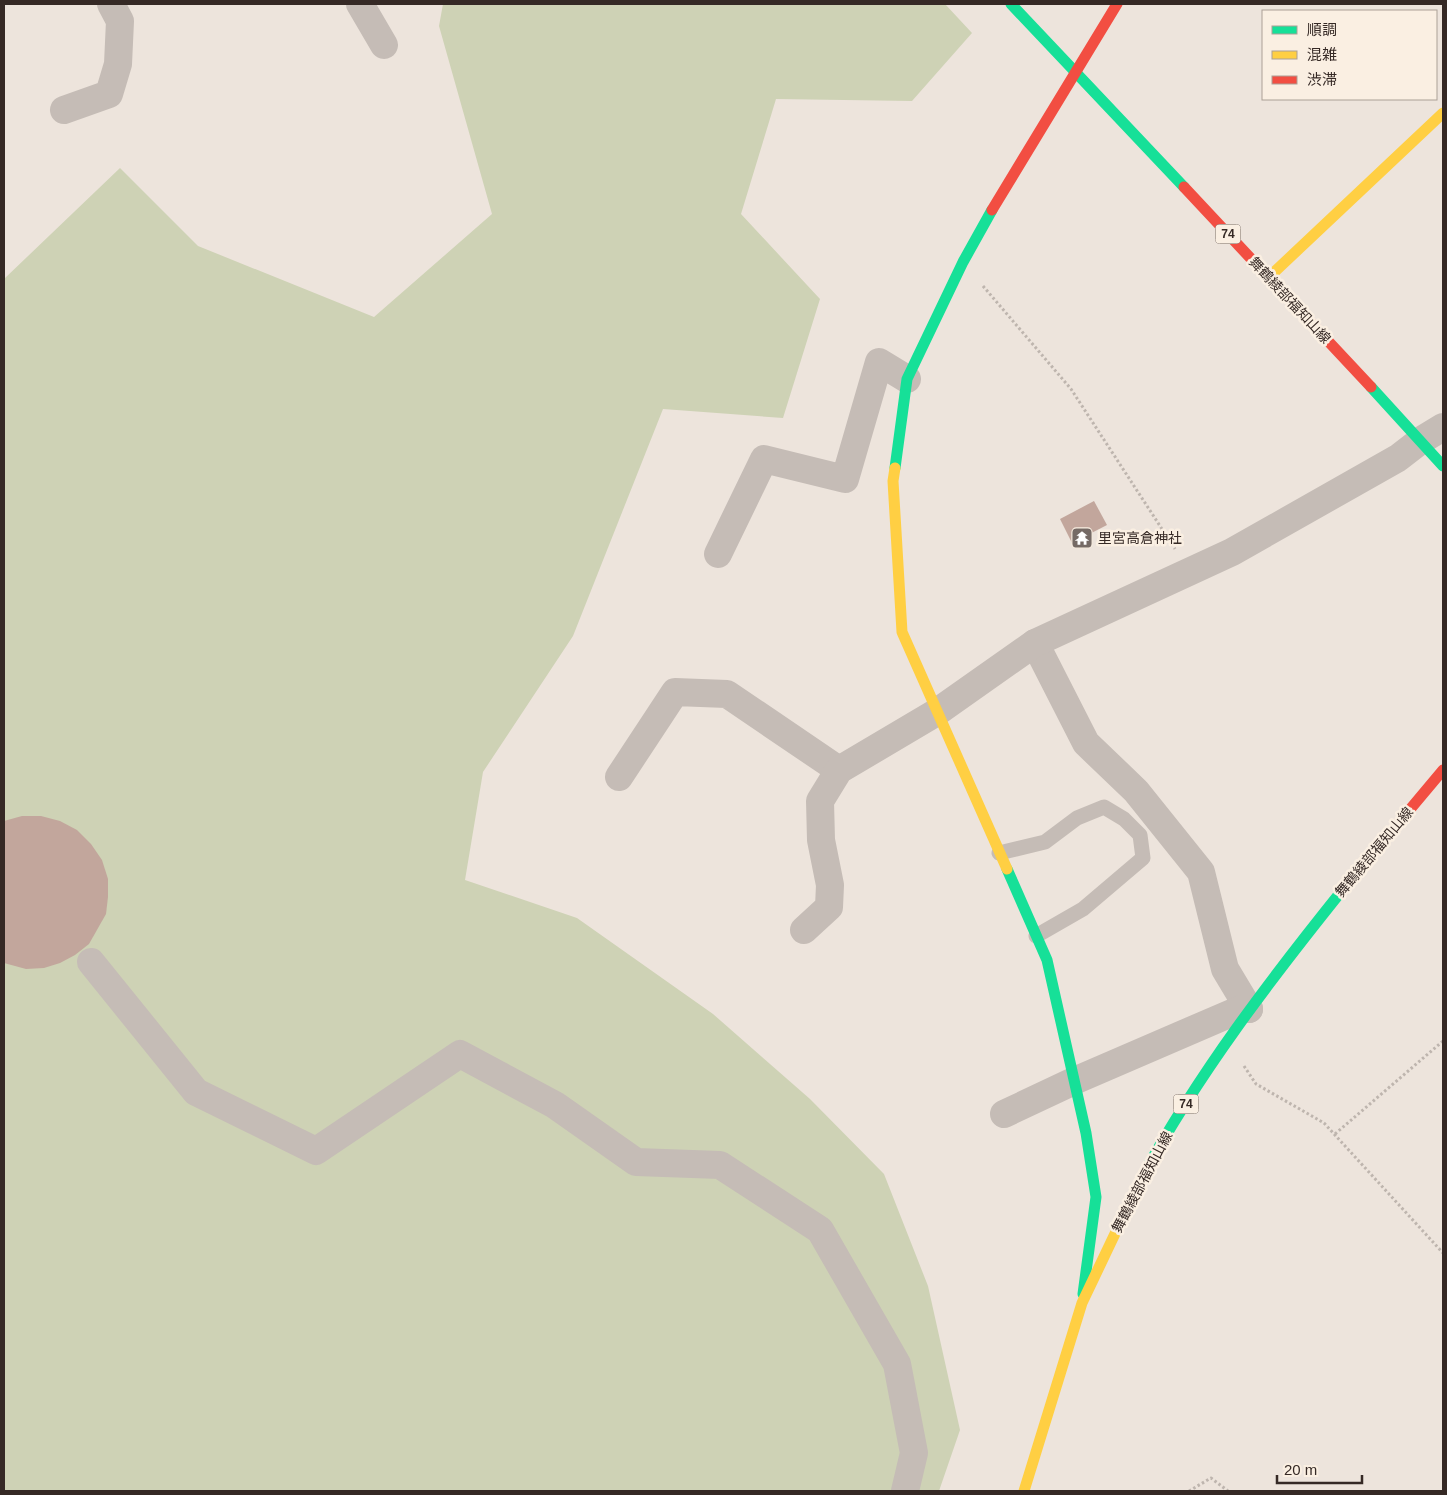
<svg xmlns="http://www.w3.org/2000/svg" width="1447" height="1495" viewBox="0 0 1447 1495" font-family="Helvetica,'Noto Sans JP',sans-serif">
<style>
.green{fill:#ced2b5}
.building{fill:#c2a69c}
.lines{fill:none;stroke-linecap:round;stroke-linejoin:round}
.path{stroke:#beb5ae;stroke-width:3;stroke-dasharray:2.5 2.5;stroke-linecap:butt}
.lane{stroke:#c5bcb6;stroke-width:15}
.street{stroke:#c5bcb6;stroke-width:28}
.fast{stroke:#16e098;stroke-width:11}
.slow{stroke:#ffcf43;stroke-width:11}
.jam{stroke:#f24e42;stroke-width:11}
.labels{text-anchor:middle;stroke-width:5;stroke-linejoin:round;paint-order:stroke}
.shield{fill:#faefe2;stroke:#70645e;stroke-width:1}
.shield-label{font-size:12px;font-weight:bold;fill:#352925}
.street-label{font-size:14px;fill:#352925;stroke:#faefe2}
.poi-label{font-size:14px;fill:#352925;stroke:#faefe2;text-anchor:start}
</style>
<rect width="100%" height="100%" fill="#ede4dc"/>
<!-- green -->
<polygon class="green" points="443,4 945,4 972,33 912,101 776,99 741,214 820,299 783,418 663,409 573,636 483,772 465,880 577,918 713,1014 810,1099 884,1174 928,1286 960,1430 939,1491 4,1491 4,279 120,168 198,246 374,317 492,214 439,26"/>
<!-- building -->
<g class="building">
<polygon points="1094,501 1107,525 1072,543 1060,519"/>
<polygon points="22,816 41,816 60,821 77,830 91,844 102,860 108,879 108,897 106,914 89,944 75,955 60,963 44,968 26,969 4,963 4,821"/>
</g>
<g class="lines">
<!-- path -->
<g class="path">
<polyline points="983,286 1071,389 1175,549"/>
<polyline points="1244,1066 1256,1084 1324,1123 1443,1253"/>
<polyline points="1335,1134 1443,1041"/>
<polyline points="1189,1491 1211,1478 1228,1491"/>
</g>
<!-- lane -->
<polyline class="lane" points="999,853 1045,842 1077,818 1104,807 1124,819 1140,835 1143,858 1083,909 1036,936"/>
<!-- street -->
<g class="street">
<polyline points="360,4 384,45"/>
<polyline points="64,110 109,94 118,64 120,21 111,4"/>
<polyline points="718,554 764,459 845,479 879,362 907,379"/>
<polyline points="1035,643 1086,743 1136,791 1201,872 1225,969 1249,1009"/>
<polyline points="619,777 675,692 727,694 839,770"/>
<polyline points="804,930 829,907 830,885 821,840 820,801 839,770 937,712 1035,643 1232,552 1398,458 1420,441 1443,427"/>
<polyline points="91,962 196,1092 316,1151 460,1054 555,1105 636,1162 720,1165 820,1230 897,1364 914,1453 905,1491"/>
<polyline points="1004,1114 1074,1081 1241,1009 1249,1009"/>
</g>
<!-- fast -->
<g class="fast">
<polyline points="1011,4 1184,187"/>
<polyline points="1371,387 1443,466"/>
<polyline points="895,468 907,379 963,262 992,210"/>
<polyline points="1007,869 1047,960 1086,1133 1096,1197 1083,1294"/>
<path d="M1142,1177C1199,1073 1270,980 1344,888"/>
</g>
<!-- slow -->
<g class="slow">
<polyline points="1269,277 1443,113"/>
<polyline points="895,468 893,481 902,632 1007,869"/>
<polyline points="1024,1491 1082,1303 1142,1177"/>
</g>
<!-- jam -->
<g class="jam">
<polyline points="1184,187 1371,387"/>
<polyline points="992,210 1117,4"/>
<polyline points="1344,888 1443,770"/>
</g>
</g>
<!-- icons -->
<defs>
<g id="temple-square" transform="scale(1.125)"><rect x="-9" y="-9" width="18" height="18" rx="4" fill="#756a65" stroke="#faefe2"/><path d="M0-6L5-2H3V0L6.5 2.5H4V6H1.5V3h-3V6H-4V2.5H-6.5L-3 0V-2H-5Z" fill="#fff"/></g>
</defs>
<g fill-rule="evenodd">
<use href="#temple-square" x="1082" y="538"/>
</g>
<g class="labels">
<!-- shield labels -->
<g class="shield">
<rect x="1215.5" y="224.5" width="25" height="19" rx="4"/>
<rect x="1173.5" y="1094.5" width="25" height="19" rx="4"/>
</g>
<g class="shield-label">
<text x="1228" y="238">74</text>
<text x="1186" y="1108">74</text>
</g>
<!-- street labels -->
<g class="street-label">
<text transform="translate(1290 300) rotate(47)" y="5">舞鶴綾部福知山線</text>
<text transform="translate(1374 852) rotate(-50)" y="5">舞鶴綾部福知山線</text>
<text transform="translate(1142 1182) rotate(-62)" y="5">舞鶴綾部福知山線</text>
</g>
<!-- poi labels -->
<g class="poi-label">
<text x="1098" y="543">里宮高倉神社</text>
</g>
</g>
<!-- border -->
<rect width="1447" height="1495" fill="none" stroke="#352925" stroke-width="10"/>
<!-- legend -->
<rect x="1262" y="10" width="175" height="90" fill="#faefe2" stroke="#aba096"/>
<rect x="1272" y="26" width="25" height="8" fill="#16e098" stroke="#aba096"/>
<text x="1307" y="35" font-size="15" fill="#352925">順調</text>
<rect x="1272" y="51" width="25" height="8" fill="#ffcf43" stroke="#aba096"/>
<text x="1307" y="60" font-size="15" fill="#352925">混雑</text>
<rect x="1272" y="76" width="25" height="8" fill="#f24e42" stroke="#aba096"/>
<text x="1307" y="85" font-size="15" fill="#352925">渋滞</text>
<!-- scale -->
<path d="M1277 1475v8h85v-8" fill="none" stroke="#352925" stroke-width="2.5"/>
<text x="1284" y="1475" font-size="15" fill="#352925" stroke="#faefe2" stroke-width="4" paint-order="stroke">20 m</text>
</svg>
